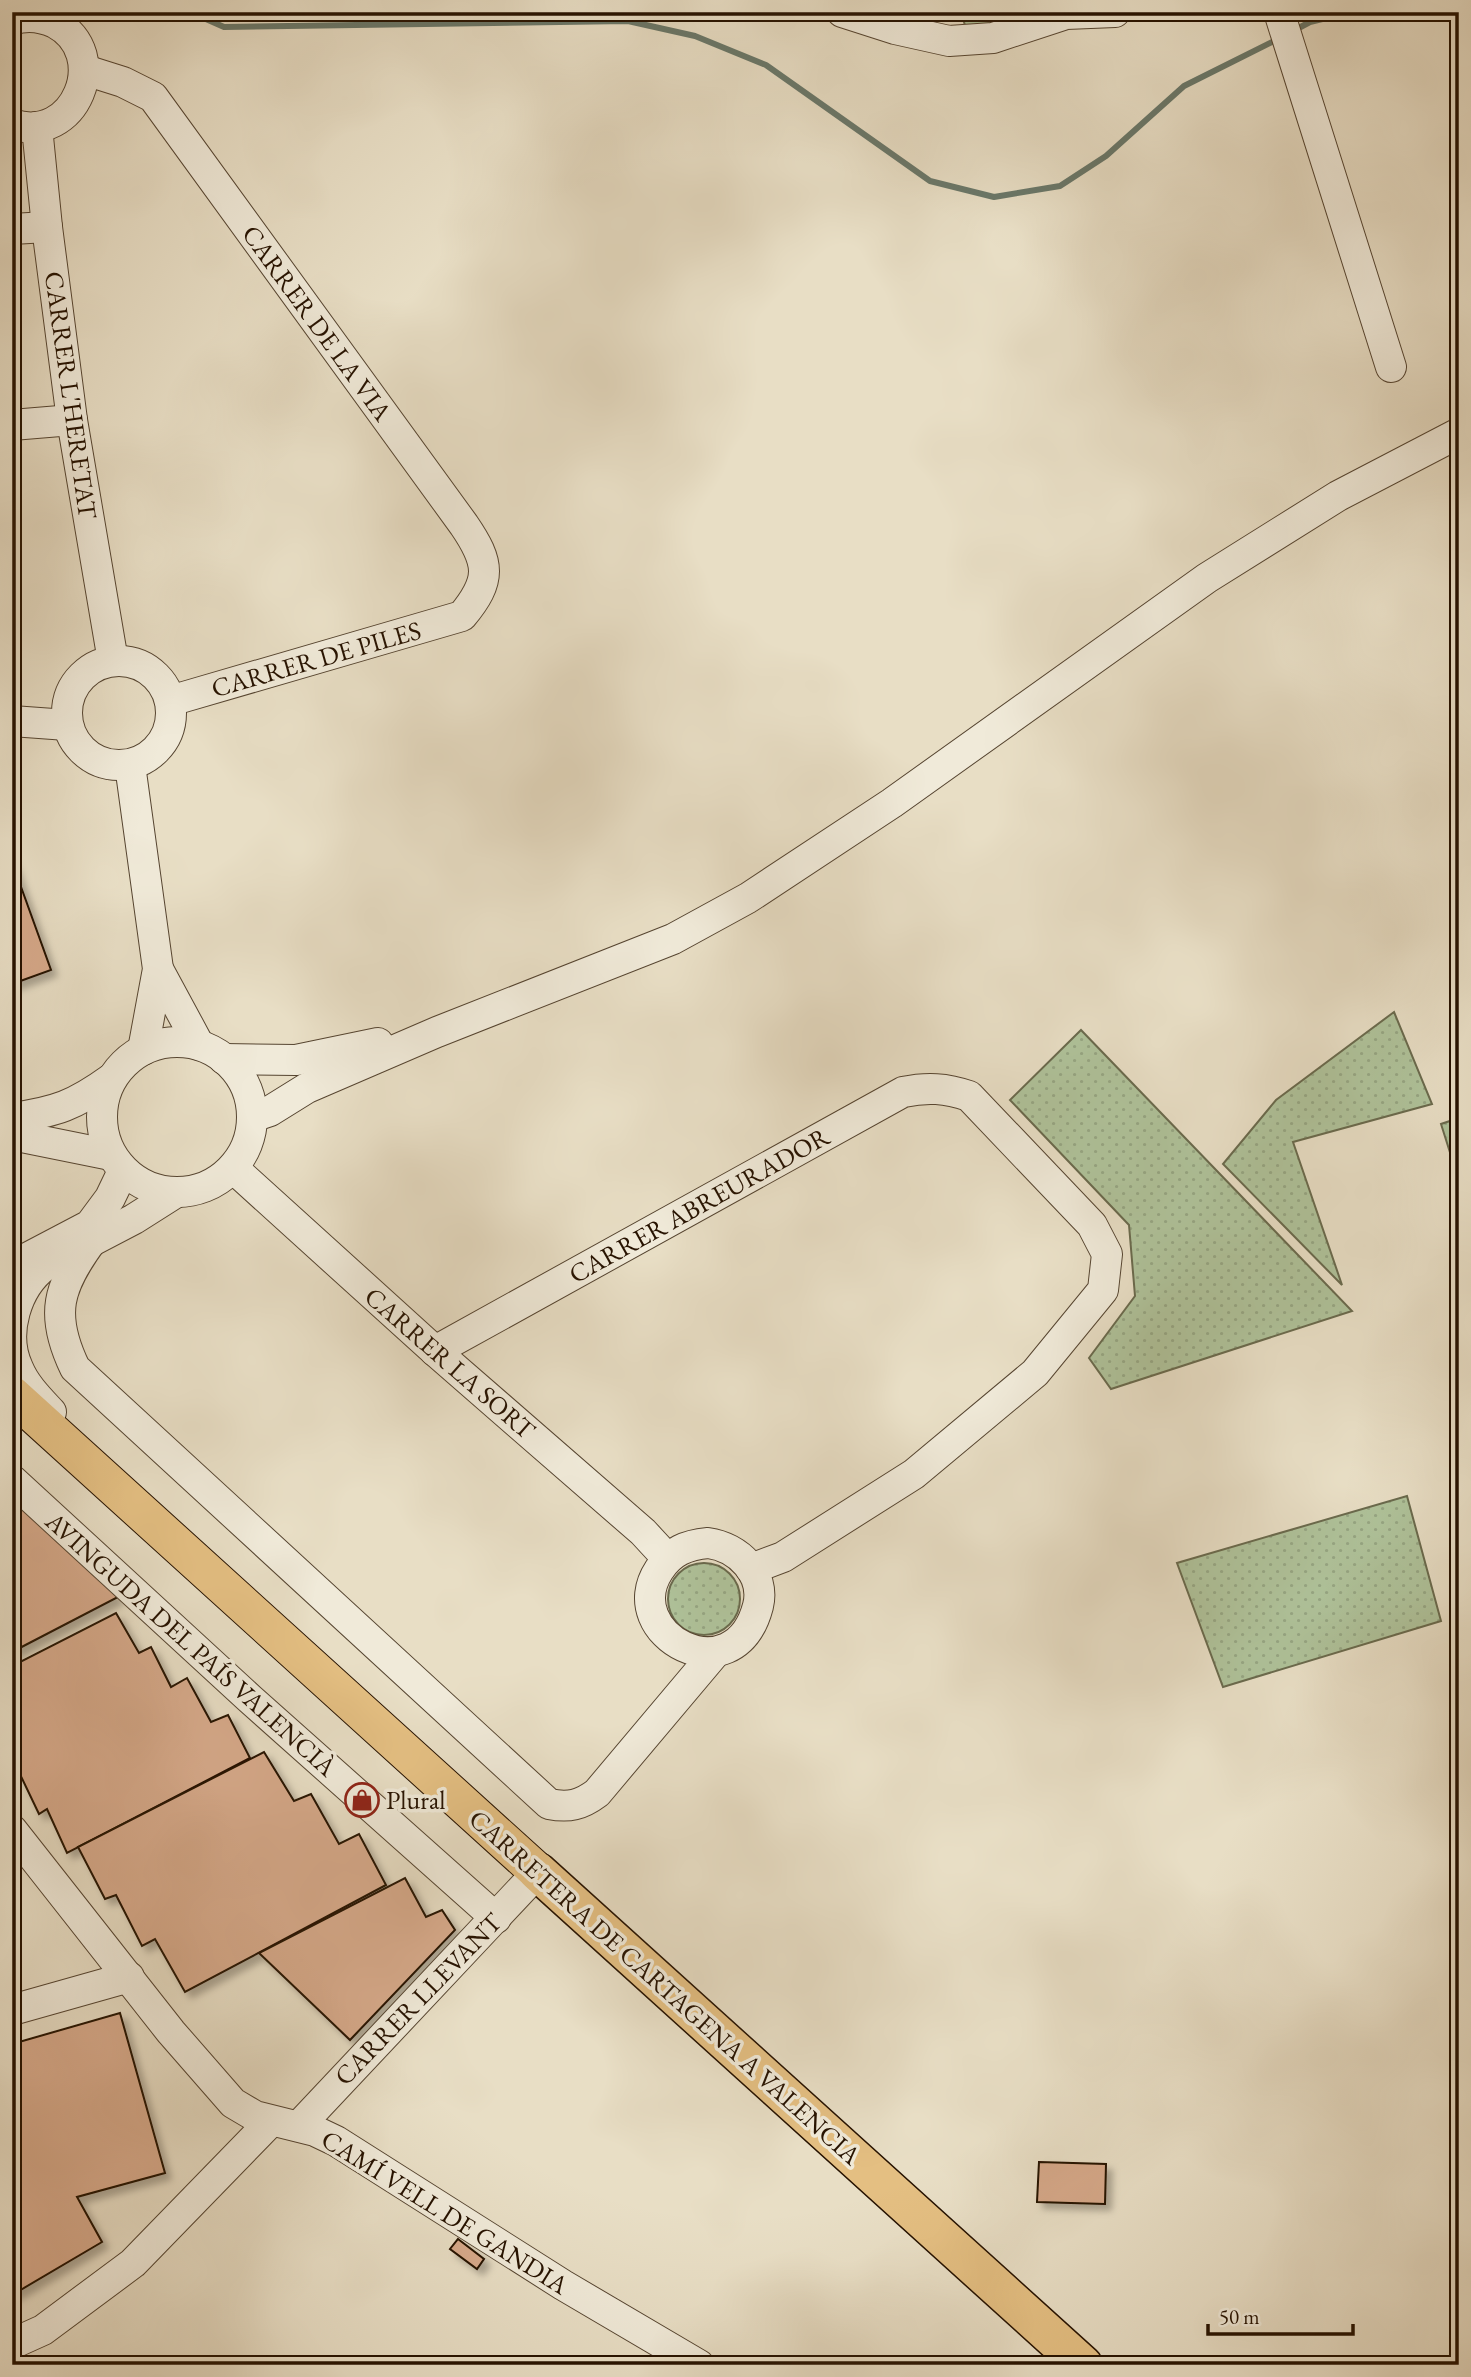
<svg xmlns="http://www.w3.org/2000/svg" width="1471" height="2377" viewBox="0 0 1471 2377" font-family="'EB Garamond',serif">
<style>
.grass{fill:url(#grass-dots);stroke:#6a6a4d;stroke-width:2}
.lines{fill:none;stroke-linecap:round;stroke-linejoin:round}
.stream{stroke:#6a786a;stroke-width:6}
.building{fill:#d6a98a;stroke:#261200;stroke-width:2;filter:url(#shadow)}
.minor-casing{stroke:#564531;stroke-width:32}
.major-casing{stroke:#261200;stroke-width:39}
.highway-casing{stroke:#261200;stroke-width:41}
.minor{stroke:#f0ead9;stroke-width:30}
.major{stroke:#e4bf82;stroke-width:37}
.highway{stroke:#e4bf82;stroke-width:38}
.labels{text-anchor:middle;stroke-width:7;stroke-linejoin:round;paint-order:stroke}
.street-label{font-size:26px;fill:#261200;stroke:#f0ead9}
.poi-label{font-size:26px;fill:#261200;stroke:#f0ead9;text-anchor:start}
</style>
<defs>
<pattern id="grass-dots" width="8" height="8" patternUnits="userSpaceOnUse" patternTransform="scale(1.75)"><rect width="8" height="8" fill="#afc29a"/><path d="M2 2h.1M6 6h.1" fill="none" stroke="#96a683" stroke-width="1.8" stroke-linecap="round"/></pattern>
<filter id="shadow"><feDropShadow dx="6" dy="6" stdDeviation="3.5" flood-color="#0004"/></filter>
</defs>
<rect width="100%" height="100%" fill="#e8dec5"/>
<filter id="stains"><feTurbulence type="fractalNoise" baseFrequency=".00286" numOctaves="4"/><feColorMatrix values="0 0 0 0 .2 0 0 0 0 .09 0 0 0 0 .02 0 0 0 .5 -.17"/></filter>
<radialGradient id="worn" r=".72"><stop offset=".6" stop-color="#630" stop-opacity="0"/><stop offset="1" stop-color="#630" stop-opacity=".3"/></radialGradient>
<!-- grass -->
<g class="grass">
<polygon points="961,12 1035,12 967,32"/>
<polygon points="1394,1012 1432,1104 1293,1142 1342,1285 1223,1164 1276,1100"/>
<polygon points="1081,1030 1352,1311 1111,1389 1089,1358 1135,1296 1129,1225 1010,1100"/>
<polygon points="1459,1118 1459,1181 1441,1124"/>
<polygon points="1407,1496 1441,1621 1223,1687 1177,1563"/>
<circle cx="704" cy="1599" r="36"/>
<polygon points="1264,2357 1383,2363 1263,2365"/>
</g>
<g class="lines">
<!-- stream -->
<g class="stream">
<polyline points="190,12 224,27 628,21 695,36 766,65 930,181 994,197 1060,186 1106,156 1184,86 1278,39"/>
<polyline points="1293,31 1310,22 1351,12"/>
</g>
</g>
<!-- building -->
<g class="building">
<polygon points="12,862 51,970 12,984"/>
<polygon points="12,1495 118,1597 12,1652"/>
<polygon points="116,1613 139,1653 151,1647 171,1687 187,1678 211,1722 228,1715 250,1758 67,1853 47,1809 39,1814 18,1770 12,1773 12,1666"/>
<polygon points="264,1752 294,1801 311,1794 339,1844 359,1834 386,1885 185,1992 155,1939 142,1946 116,1895 105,1899 78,1847"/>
<polygon points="405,1878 426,1917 442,1910 455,1930 350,2040 259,1953"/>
<polygon points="120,2013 165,2173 77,2197 102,2242 12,2295 12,2044"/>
<polygon points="1039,2162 1106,2164 1105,2204 1037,2202"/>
<polygon points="458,2239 484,2259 477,2269 450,2249"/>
</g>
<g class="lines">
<!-- minor casing -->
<g class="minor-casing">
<g id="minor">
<polyline points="842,12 895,29 949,41 993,38 1066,14 1115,12"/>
<polyline points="1279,12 1391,367"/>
<path d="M12,20C26,15 42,17 55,23C113,54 75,146 12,124"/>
<path d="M85,70L123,82L153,97L464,525C490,563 492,580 462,616L170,701"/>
<polyline points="37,127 47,227 72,420 113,661"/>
<polyline points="12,229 47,227"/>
<polyline points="12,425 72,420"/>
<circle cx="119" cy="713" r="52"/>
<polyline points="12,721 67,725"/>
<polyline points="130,765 158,969 143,1050"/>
<polyline points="158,969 199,1045"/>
<circle cx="177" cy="1117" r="75"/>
<polyline points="224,1059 296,1060 378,1043"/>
<polyline points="252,1117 270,1111 307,1088 437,1032 673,939 748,898 892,803 1207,578 1338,496 1459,433"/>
<path d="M12,1118C56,1112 75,1105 111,1079"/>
<polyline points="12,1135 111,1155"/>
<polyline points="233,1168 435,1351 643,1532 667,1558"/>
<path d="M92,1240C58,1287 49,1314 75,1368L549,1804C569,1808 581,1805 597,1793L714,1654"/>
<polyline points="12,1266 90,1225 110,1198 123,1171"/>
<path d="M435,1351L903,1092C927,1087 946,1088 969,1096L1092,1225L1107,1254L1103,1290L1035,1373L914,1474L783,1557L751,1569"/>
<path d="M51,1412C38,1398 25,1385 18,1368C2,1334 16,1287 46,1265L134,1219L175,1193"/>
<polyline points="12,1480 249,1698 496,1918"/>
<path d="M708,1543C738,1547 766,1574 758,1606C734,1698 617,1634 659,1570C671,1551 687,1545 708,1543Z"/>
<polyline points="12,1830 171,2032 233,2103 255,2116 315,2131 336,2141 563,2285 699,2365"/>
<polyline points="12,2010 129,1977"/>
<polyline points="299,2126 538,1872"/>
<polyline points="12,2344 43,2330 133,2263 271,2121"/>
</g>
</g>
<!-- major casing -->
<g class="major-casing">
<polyline id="major" points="12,1395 538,1872"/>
</g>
<!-- highway casing -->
<g class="highway-casing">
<polyline id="highway" points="538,1872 1083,2365"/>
</g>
<!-- minor -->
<use href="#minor" class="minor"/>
<!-- major -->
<use href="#major" class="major"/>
<!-- highway -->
<use href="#highway" class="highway"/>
</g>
<!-- icons -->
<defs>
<g id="shop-ring" transform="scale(1.75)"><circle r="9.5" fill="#f0ead9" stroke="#8f2418" stroke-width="1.5"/><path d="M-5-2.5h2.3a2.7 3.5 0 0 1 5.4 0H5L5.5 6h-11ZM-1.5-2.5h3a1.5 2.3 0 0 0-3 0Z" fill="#8f2418"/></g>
</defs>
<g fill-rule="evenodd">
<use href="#shop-ring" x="362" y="1800"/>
</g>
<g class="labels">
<!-- street labels -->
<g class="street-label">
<text transform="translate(317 323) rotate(54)" y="9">CARRER DE LA VIA</text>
<text transform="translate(71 395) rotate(82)" y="9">CARRER L'HERETAT</text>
<text transform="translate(316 659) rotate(-16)" y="9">CARRER DE PILES</text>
<text transform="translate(699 1205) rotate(-29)" y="9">CARRER ABREURADOR</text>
<text transform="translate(450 1363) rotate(41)" y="9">CARRER LA SORT</text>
<text transform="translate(191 1644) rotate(42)" y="9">AVINGUDA DEL PAÍS VALENCIÀ</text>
<text transform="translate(665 1987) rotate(42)" y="9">CARRETERA DE CARTAGENA A VALENCIA</text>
<text transform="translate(418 1999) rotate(-46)" y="9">CARRER LLEVANT</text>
<text transform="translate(445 2212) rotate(32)" y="9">CAMÍ VELL DE GANDIA</text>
</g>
<!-- poi labels -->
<g class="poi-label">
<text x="386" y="1809">Plural</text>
</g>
</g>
<!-- margin -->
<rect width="1471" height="2377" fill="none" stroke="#e8dec5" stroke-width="42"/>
<rect x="14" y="14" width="1443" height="2349" fill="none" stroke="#261200" stroke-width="3.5"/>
<rect x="21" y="21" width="1429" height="2335" fill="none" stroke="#261200" stroke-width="2"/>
<!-- scale -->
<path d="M1208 2324v10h145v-10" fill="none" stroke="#261200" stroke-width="3.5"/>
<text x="1219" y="2324" font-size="21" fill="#261200" stroke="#f0ead9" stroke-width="5" paint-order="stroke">50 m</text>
<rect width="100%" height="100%" filter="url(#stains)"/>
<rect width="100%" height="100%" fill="url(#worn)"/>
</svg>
